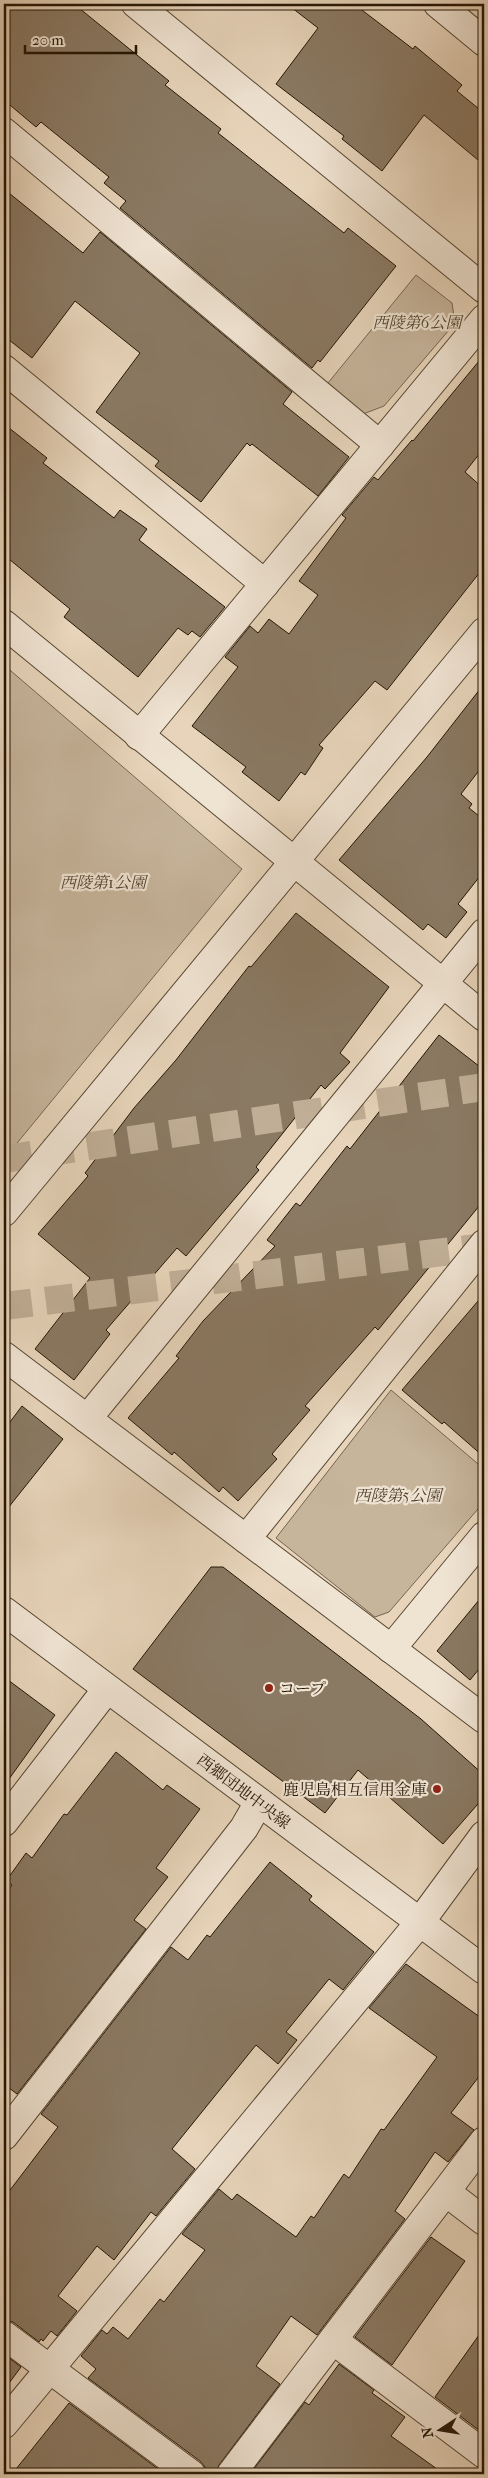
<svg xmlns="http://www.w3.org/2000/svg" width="488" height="2478" viewBox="0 0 488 2478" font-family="'IM FELL French Canon','Noto Serif JP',serif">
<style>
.green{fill:#c6b49b;stroke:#766550}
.building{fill:#8a7963;stroke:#251604}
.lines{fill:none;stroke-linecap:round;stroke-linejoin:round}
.motorway-tunnel{stroke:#c0ae96;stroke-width:28;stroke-dasharray:28 14;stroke-linecap:butt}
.minor-casing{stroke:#564632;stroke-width:30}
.tertiary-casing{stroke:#564632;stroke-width:30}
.minor{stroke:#efe3d2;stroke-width:28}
.tertiary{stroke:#efe3d2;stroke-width:28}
.poi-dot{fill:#8f2418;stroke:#efe3d2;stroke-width:2}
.labels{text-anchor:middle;stroke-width:4.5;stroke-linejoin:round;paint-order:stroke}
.park-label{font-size:16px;font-style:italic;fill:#554531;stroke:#efe3d2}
.poi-label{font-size:16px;fill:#251604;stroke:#efe3d2;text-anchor:start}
.street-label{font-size:16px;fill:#251604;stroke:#efe3d2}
</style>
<rect width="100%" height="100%" fill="#e7d4ba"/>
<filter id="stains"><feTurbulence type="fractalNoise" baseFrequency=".004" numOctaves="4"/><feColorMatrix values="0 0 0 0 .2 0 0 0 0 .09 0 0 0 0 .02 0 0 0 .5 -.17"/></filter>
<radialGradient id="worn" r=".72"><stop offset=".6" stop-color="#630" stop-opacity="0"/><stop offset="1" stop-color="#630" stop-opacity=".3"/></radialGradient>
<!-- green -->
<g class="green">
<polygon points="416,275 452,303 455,323 384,406 363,414 328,383"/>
<polygon points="4,665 242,869 4,1159"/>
<polygon points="391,1390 484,1469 484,1502 389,1612 375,1617 276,1538"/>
</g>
<!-- building -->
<g class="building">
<polygon points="4,4 74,4 169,81 165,85 221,129 218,133 344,233 348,228 396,266 320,362 318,360 312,368 120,208 126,201 104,183 109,177 41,122 36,127 4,100"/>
<polygon points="287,4 354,4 413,49 415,46 462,85 457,91 484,113 484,165 424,115 382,171 342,139 344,136 276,84 318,28"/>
<polygon points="4,189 83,253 100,232 292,392 283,404 349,457 318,496 252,444 250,446 247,443 201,502 155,466 159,461 96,412 140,353 75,301 32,358 4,336"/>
<polygon points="484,355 484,448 465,472 484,489 484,567 387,690 375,681 319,745 323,748 305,775 301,772 279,801 242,772 246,767 192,726 238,667 225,657 250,626 258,633 269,619 289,634 318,595 299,581 346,518 342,515 374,477 378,480 412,440 413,441"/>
<polygon points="4,424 47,458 43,463 114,518 120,510 147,529 139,540 225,607 200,637 192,631 188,635 178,628 138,677 64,617 70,609 4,555"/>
<polygon points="484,684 484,764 461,794 472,804 469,808 484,820 484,871 458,904 467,912 446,938 428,924 423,930 339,860 427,757"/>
<polygon points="296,913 389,987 340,1053 350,1062 325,1089 321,1085 256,1167 259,1170 186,1256 177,1248 106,1330 110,1334 74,1380 35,1349 90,1278 38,1234 88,1176 85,1173 134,1108 176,1060 249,966 251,967"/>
<polygon points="439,1035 484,1070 484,1200 378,1330 375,1327 305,1406 310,1410 272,1454 277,1459 238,1501 223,1487 219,1492 174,1452 172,1455 128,1418 179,1358 176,1356 203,1321 275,1246 267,1240 296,1203 300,1206 347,1146 350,1149"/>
<polygon points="484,1294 484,1457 444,1422 442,1424 402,1390"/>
<polygon points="22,1406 63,1439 4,1513 4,1430"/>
<polygon points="211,1567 223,1567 421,1719 484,1775 484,1797 443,1844 358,1770 325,1813 133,1669"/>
<polygon points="484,1594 484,1663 470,1680 437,1651"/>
<polygon points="4,1677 55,1715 4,1786"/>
<polygon points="116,1752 163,1790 167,1785 200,1809 156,1868 168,1877 134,1920 146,1929 17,2094 4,2084 4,1895 12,1885 6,1881 26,1853 32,1858 64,1814 67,1815"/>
<polygon points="270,1862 312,1896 309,1900 374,1952 343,1990 329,1979 286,2032 297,2040 278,2064 256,2045 172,2149 195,2169 156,2216 151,2212 114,2260 97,2246 58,2296 77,2311 57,2336 51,2331 43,2341 41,2339 39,2342 13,2322 4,2320 4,2198 58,2127 41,2114 171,1947 188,1960 207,1935 210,1937"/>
<polygon points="406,1964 484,2020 484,2070 451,2113 474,2130 448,2162 435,2152 395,2211 405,2219 317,2335 291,2316 256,2366 280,2384 219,2465 216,2474 206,2474 205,2467 200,2461 88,2378 96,2369 81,2356 102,2330 107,2334 113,2327 128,2339 160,2299 164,2302 205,2250 182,2234 219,2189 232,2200 237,2194 296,2237 311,2216 314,2218 344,2174 349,2178 381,2129 384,2130 437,2057 369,2008"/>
<polygon points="431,2237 465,2261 392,2365 355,2337"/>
<polygon points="484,2328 484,2434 435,2397"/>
<polygon points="4,2354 21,2367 4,2390"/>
<polygon points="339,2364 374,2390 372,2393 405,2417 391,2436 444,2474 250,2474 305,2402 309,2405"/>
<polygon points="69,2403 165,2474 12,2474"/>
</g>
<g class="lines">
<!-- motorway-tunnel -->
<g class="motorway-tunnel">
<polyline points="4,1159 484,1087"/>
<polyline points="4,1306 484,1247"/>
</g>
<!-- minor casing -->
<g class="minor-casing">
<g id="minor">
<polyline points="136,4 484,289"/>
<polyline points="438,4 484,42"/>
<polyline points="4,132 380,445"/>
<polyline points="4,369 265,584"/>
<polyline points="4,624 484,1017"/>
<polyline points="139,736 484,319"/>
<polyline points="4,1212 484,632"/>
<polyline points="4,1356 484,1719"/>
<polyline points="87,1419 484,933"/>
<polyline points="246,1539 484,1244"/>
<polyline points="391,1649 484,1536"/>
<polyline points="4,1822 107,1689"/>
<polyline points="4,2136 244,1828 259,1802"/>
<polyline points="446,2192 484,2221"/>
<polyline points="4,2335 191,2474"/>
<polyline points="333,2340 484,2454"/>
<polyline points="4,2424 420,1922 484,1835"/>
<polyline points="231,2474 484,2141"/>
</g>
</g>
<!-- tertiary casing -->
<g class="tertiary-casing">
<polyline id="tertiary" points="4,1611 484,1970"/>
</g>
<!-- minor -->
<use href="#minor" class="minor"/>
<!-- tertiary -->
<use href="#tertiary" class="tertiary"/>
</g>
<!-- markers -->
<g class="poi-dot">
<circle cx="269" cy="1688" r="5"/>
<circle cx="437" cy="1789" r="5"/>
</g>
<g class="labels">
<!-- park labels -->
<g class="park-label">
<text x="417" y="328">西陵第6公園</text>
<text x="103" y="888">西陵第1公園</text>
<text x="398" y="1501">西陵第5公園</text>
</g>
<!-- poi labels -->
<g class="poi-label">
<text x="279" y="1694">コープ</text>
<text x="427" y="1795" text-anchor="end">鹿児島相互信用金庫</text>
</g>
<!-- street labels -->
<g class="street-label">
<text transform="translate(244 1791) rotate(37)" y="6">西郷団地中央線</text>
</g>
</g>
<!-- margin -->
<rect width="488" height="2478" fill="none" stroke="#e7d4ba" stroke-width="20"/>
<rect x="5" y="5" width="478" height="2468" fill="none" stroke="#251604" stroke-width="2.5"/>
<rect x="10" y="10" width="468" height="2458" fill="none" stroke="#251604"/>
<!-- north arrow -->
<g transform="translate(440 2430) rotate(258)" stroke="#efe3d2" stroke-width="4" paint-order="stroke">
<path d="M0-4L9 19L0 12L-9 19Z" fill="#251604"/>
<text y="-8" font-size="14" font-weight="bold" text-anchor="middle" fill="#251604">N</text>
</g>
<!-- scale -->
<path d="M25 45v8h111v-8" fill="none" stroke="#251604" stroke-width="2.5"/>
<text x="32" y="45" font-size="15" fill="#251604" stroke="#efe3d2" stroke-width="4" paint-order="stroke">20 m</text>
<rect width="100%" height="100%" filter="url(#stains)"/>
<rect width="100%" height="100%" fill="url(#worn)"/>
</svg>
